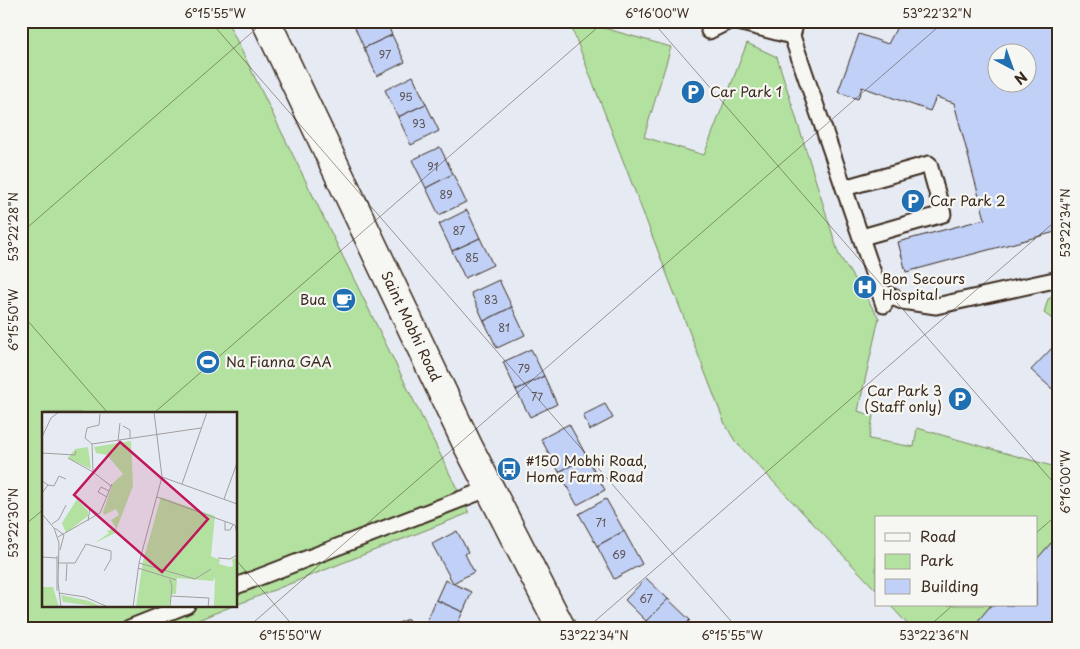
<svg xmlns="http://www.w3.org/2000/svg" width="1080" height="649" viewBox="0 0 1080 649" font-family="'Playpen Sans',sans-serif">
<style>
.green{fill:#b3e1a0;stroke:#77865f}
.building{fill:#c0d0f6;stroke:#3b2a1e;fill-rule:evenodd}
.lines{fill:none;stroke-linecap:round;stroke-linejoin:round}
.service-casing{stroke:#3b2a1e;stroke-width:19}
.secondary-casing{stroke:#3b2a1e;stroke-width:31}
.service{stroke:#f6f6f2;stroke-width:15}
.secondary{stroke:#f6f6f2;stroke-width:28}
.ticks{fill:none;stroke:#3b2a1e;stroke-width:1;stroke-opacity:0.45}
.labels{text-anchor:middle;stroke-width:4.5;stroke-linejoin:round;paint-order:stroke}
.number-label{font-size:11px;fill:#5c5454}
.poi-label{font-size:14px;fill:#3b2a1e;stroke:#f6f6f2;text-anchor:start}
.street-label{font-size:14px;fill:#3b2a1e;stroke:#f6f6f2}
.inset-river{fill:none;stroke:#97c6f2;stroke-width:2.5}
.inset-road{fill:none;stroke:#a29e9e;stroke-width:1}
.view{fill:#c2185b;fill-opacity:0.15;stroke:#c2185b;stroke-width:2.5}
.inset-edge{fill:none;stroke:#3b2a1e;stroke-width:2.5}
.neatline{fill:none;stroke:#3b2a1e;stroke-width:2}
.ticks-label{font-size:12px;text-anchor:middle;fill:#3b2a1e}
</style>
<rect width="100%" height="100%" fill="#e6ebf3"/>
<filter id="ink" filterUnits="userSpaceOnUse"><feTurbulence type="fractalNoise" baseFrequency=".02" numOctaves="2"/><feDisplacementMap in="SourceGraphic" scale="10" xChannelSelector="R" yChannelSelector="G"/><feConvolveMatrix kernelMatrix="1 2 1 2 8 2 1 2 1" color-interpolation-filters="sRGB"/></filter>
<g filter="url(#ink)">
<!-- green -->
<g class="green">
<polygon points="21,21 227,21 469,513 236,605 236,413 44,413 44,605 235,605 178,628 21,628"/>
<polygon points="569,21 586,21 586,23 671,47 644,137 704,155 747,43 777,57 839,255 879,318 858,411 873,416 869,439 914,447 917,428 1059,468 1059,628 911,628 890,605 1036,605 1036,518 876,518 876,590 735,441 725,424"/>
<polygon points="1059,294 1059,324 1044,313 1048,299"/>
</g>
<!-- building -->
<g class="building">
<polygon points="352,21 386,21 392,35 364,48"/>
<path d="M900,21H1059V231L906,272L898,242L985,219L954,103L936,97L930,111L862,87L858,99L838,92L859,34L888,44ZM998,52H1028V82H998Z"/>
<polygon points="392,35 405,62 377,76 364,48"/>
<polygon points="413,76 426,104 398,117 385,90"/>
<polygon points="426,104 439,131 411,145 398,117"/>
<polygon points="440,147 453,174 426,188 412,160"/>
<polygon points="453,174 466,202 439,215 426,188"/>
<polygon points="467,210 480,238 452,251 439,224"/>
<polygon points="480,238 493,265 465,278 452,251"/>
<polygon points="499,280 512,307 484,321 471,293"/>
<polygon points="512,307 525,335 497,348 484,321"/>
<polygon points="1052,348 1059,355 1059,395 1031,370"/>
<polygon points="531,349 544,376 516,390 503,362"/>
<polygon points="544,376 557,404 530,417 516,390"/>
<polygon points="605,404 613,418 590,430 583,415"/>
<polygon points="569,424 587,457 559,472 541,439"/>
<polygon points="587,457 605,490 577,505 559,472"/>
<polygon points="606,499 624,531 597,546 579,514"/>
<polygon points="457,531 468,552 465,554 474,572 453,583 432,544"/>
<polygon points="624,531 642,564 614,579 597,546"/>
<polygon points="1051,543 1059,550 1059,620 1054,625 1057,628 972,628 991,605 1036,605 1036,560"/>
<polygon points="646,578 668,599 646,621 625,600"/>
<polygon points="445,580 472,592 463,612 436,600"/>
<polygon points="668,599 690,620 682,628 654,628 646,621"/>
<polygon points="436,600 463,612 455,628 424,628"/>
<polygon points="408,619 412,628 387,628"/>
</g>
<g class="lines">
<!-- service casing -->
<g class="service-casing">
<g id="service">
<polyline points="734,21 792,36"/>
<polyline points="796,21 792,36 884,305"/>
<polyline points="709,31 729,21"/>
<polyline points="844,188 929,164 943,214 862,237"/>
<polyline points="879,291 902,301 936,306 1059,279"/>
<polyline points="236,586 490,488"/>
<polyline points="129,628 187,605"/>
</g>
</g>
<!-- secondary casing -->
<g class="secondary-casing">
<g id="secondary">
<path id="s1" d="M266,21L467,444L561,628"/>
</g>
</g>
<!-- service -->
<use href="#service" class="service"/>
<!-- secondary -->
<use href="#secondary" class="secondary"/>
</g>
</g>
<!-- ticks -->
<path class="ticks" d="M210,21L737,628M652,21L1059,489M21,233L265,21M21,313L108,413M154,413L605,21M21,528L44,509M1036,533L1059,513M236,560L295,628M247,628L945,21M587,628L1059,218M927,628L953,605"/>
<!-- icons -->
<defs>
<g id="parking-disc" transform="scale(1.25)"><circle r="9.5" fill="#1f6fb2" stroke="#f6f6f2"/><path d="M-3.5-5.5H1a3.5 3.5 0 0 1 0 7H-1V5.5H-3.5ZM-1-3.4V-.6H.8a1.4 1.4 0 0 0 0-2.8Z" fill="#fff"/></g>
<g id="hospital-disc" transform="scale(1.25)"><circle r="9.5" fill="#1f6fb2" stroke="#f6f6f2"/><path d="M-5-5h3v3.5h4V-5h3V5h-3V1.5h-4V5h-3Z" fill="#fff"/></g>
<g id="cafe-disc" transform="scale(1.25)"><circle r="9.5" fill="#1f6fb2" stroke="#f6f6f2"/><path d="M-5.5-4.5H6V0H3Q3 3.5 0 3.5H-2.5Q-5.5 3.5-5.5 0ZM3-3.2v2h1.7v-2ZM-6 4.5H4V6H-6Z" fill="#fff"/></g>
<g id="stadium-disc" transform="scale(1.25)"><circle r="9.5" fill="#1f6fb2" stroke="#f6f6f2"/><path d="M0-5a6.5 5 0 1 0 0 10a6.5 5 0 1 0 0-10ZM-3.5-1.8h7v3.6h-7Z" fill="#fff"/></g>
<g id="bus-disc" transform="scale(1.25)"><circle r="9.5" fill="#1f6fb2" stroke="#f6f6f2"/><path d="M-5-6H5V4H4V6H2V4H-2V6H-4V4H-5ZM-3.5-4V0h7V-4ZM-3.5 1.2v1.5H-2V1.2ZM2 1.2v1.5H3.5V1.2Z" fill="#fff"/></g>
</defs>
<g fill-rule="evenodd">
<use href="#parking-disc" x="693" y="92"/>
<use href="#parking-disc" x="913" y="201"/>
<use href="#hospital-disc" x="865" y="287"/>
<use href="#cafe-disc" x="344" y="300"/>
<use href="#stadium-disc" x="208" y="362"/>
<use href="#parking-disc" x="960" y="399"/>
<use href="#bus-disc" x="509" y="469"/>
</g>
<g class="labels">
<!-- number labels -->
<g class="number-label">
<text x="385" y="59">97</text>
<text x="406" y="101">95</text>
<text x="419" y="128">93</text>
<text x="433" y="171">91</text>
<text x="446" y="199">89</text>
<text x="459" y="235">87</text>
<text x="472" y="262">85</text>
<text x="491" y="304">83</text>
<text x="504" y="332">81</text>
<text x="524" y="373">79</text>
<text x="537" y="401">77</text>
<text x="601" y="527">71</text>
<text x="619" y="559">69</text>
<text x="646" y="603">67</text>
</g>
<!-- poi labels -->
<g class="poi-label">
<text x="710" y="97">Car Park 1</text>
<text x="930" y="206">Car Park 2</text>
<text x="882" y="284">Bon Secours<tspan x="882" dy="16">Hospital</tspan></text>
<text x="326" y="305" text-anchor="end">Bua</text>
<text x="226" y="367">Na Fianna GAA</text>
<text x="942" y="396" text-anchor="end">Car Park 3<tspan x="942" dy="16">(Staff only)</tspan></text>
<text x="526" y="466">#150 Mobhi Road,<tspan x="526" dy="16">Home Farm Road</tspan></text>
</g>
<!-- street labels -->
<g class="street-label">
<text dy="5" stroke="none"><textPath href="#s1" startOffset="338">Saint Mobhi Road</textPath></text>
</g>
</g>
<!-- overview -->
<g transform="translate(42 412)">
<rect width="195" height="195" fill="#e6ebf3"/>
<path d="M89,29L91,74L73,121L53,131L67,121L65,119L74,116L69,108L77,103L74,97L62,103L61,100L71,71L81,62L65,43L54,41L52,35ZM46,35L49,57L26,46L33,37ZM119,85L173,104L169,144L178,148L177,152L188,155L191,154L190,147L195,146V195H172L173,165L171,169L135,166L134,182H129L127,195H94L101,149ZM35,87L46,99V104L24,121L20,111ZM0,175H11L17,195H0ZM19,183L47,189L60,195L21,190Z" fill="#b3e1a0"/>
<path class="inset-river" d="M9,195H37"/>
<path class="inset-road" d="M58,2L57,13L45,16L43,26L50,32L159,16M81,14L88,18V27M0,25L9,6L17,0M76,29L78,11M50,32L51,60L69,74M0,41L33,43L34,39M26,46L51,60M120,65L195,92M0,69L6,73L0,81M140,72L165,0M6,73L12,74L17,64L24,67M65,85L56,80L59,75L67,79M115,85L193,113L195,122M182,87L195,51M0,102L12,116L17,131L16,170L19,195M46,109L48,96L56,102M183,110V118H188L191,113M10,112L17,107L24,93M13,116L22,123L18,138M16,125L58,101L70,72M0,145L15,146M176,146L188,147L195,143M17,151H33L44,132L69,139V147L62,159M97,151L153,167L169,157M96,156L134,168M128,168L130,174L128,195M24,169L25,152M15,179V144M17,181L43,185L66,195M129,184L167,186L166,195M91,195L97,151L120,65L112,0"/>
<path class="view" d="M78,30L166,107L120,160L32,83Z"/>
<rect width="195" height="195" class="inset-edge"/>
</g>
<!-- margin -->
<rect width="1080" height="649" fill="none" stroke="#f6f6f2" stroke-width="55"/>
<!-- legend -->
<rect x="875" y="516" width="162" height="90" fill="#f6f6f2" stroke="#aba49d"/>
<rect x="885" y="533" width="25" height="8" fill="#f6f6f2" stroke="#aba49d"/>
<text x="920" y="542" font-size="15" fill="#3b2a1e">Road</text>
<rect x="885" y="554" width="25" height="15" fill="#b3e1a0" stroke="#aba49d"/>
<text x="920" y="566" font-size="15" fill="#3b2a1e">Park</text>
<rect x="885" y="579" width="25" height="15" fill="#c0d0f6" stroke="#aba49d"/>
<text x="920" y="592" font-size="15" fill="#3b2a1e">Building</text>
<!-- north arrow -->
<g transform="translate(1012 68) rotate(139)"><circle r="24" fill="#f6f6f2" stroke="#aba49d"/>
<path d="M0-4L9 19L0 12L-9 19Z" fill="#1f6fb2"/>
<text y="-8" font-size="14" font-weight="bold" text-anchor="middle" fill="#3b2a1e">N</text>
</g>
<rect x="28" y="28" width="1024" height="594" class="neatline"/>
<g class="ticks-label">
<text x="215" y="18">6°15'55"W</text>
<text x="657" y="18">6°16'00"W</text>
<text x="937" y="18">53°22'32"N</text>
<text transform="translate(1066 223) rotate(-90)" y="4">53°22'34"N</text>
<text transform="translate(14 227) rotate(-90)" y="4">53°22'28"N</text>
<text transform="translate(14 320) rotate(-90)" y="4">6°15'50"W</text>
<text transform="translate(1066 482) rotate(-90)" y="4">6°16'00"W</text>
<text transform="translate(14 523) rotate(-90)" y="4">53°22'30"N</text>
<text x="290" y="640">6°15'50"W</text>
<text x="594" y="640">53°22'34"N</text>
<text x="732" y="640">6°15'55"W</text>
<text x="934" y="640">53°22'36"N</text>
</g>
</svg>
